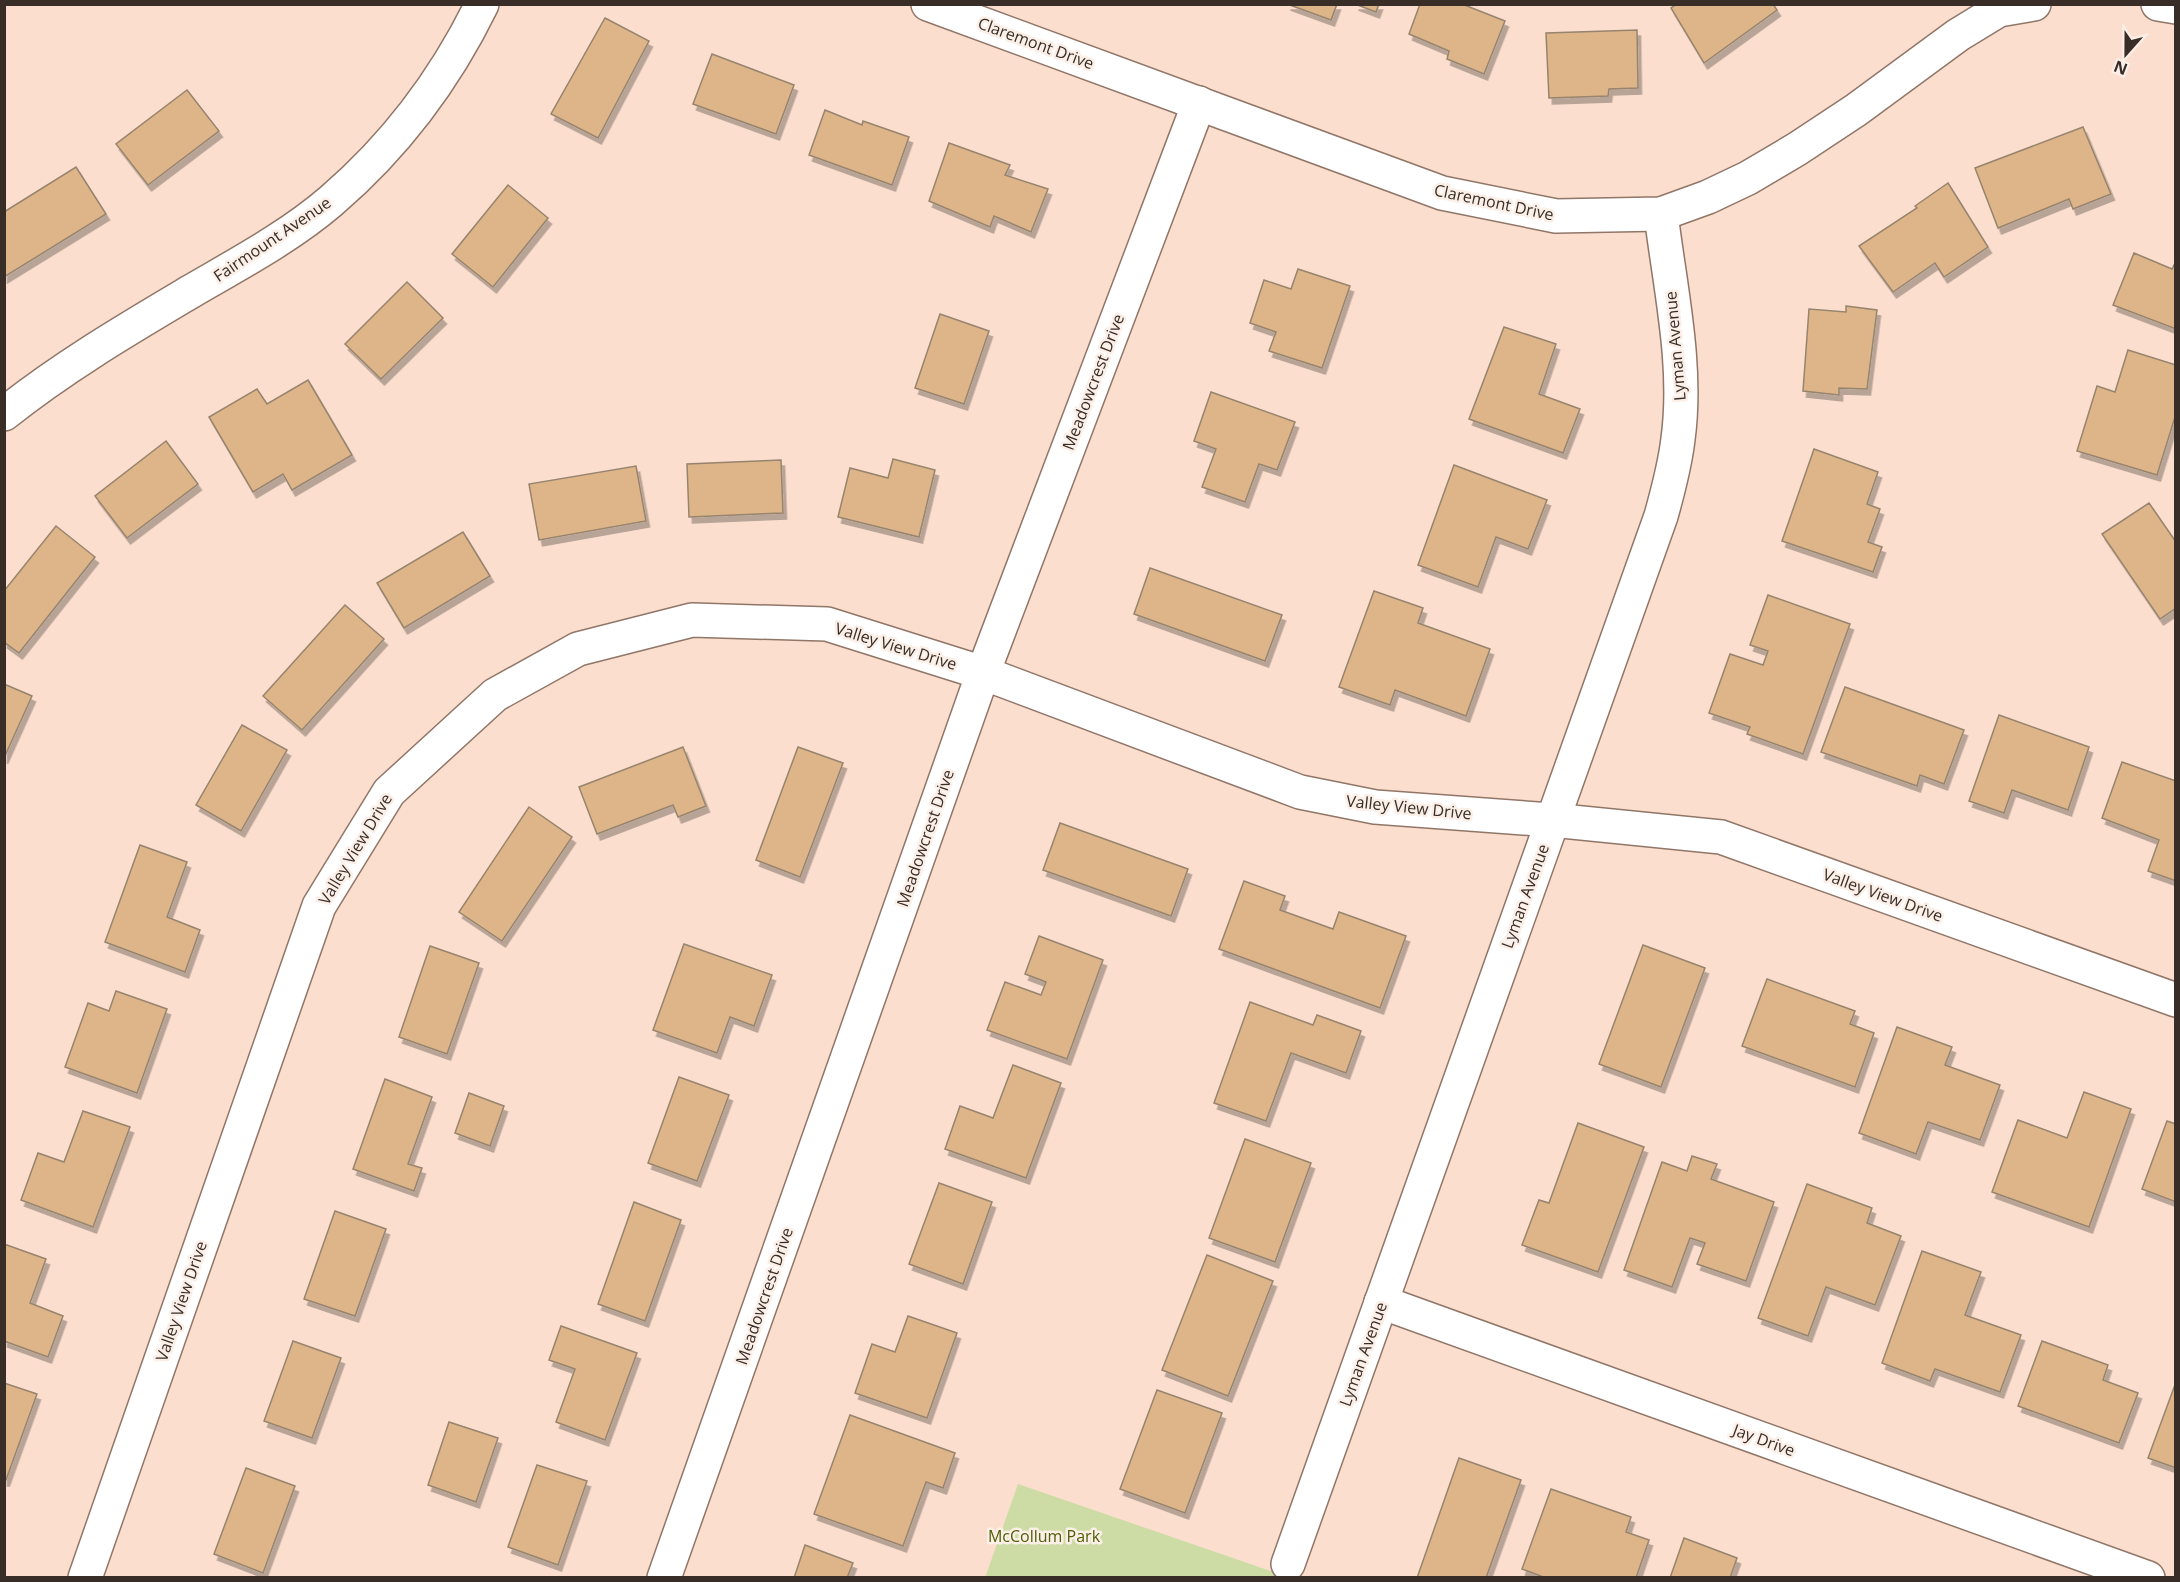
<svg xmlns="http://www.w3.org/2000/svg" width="2180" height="1582" viewBox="0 0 2180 1582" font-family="'Open Sans',sans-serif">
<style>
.green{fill:#ccdca4}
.building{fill:#deb588;stroke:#97846e;stroke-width:1.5;filter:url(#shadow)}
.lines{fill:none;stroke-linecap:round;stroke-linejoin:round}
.minor-casing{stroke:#907668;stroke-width:36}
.minor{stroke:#fff;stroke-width:33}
.labels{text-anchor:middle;stroke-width:5;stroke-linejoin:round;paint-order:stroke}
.street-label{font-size:16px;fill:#382d27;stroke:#fbefe8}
.park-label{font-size:16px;fill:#4e5f05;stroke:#fbefe8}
</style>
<defs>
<filter id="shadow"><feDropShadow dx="3.5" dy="6" stdDeviation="0" flood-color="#0004"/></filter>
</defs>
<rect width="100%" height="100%" fill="#fbdece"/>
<!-- green -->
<polygon class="green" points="1018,1484 1288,1577 985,1578"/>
<!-- building -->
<g class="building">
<polygon points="1287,4 1337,4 1331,20"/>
<polygon points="1355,4 1379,4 1376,12"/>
<polygon points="1420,4 1462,4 1505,21 1484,74 1447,59 1449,51 1409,34"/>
<polygon points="1677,4 1773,4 1777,10 1704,63 1671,8"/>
<polygon points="605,18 649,41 598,138 551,114"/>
<polygon points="1637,30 1638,88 1609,89 1608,96 1549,98 1546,33"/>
<polygon points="712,54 794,85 776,134 693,104"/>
<polygon points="187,90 219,131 148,185 116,144"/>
<polygon points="825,110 862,125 863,121 909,137 892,185 809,155"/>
<polygon points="2083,127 2111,194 2073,209 2069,199 1998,228 1975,168"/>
<polygon points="949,143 1010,165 1005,175 1048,189 1031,232 994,216 990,227 929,201"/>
<polygon points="76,167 106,214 4,277 4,212"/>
<polygon points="1948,183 1988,247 1944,277 1935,263 1893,292 1859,246 1917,208 1915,206"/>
<polygon points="508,185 548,218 493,287 452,254"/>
<polygon points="2134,253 2172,269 2176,261 2176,329 2113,305"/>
<polygon points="1298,269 1350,286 1322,368 1269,351 1276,332 1250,323 1264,280 1291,289"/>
<polygon points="407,282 443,318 381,379 345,344"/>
<polygon points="1846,306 1877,310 1867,389 1839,388 1839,395 1803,391 1809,309 1846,312"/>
<polygon points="940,314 989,331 964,404 915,388"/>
<polygon points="1504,327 1556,344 1539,394 1580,409 1563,453 1469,419"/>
<polygon points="2128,350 2176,365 2175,417 2157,475 2077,451 2097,386 2115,392"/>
<polygon points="308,380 352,455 292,490 283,474 253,492 209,417 257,389 267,404"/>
<polygon points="1211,392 1295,422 1277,470 1259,464 1245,502 1202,487 1216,449 1194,441"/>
<polygon points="166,441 198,484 127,538 95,496"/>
<polygon points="1814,449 1878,472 1867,504 1880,509 1868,542 1882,547 1873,572 1782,541"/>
<polygon points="893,459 935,470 919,537 838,517 850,468 888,478"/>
<polygon points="781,460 783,513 689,517 687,464"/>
<polygon points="1454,465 1547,500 1528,549 1496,537 1478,587 1418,565"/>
<polygon points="636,466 646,521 539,540 529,484"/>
<polygon points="2149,503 2176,542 2176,608 2160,619 2102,534"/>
<polygon points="56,526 95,557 19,653 4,642 4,591"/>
<polygon points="463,532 490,576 404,628 377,583"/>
<polygon points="1150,568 1282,615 1265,661 1134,614"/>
<polygon points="1374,591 1423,608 1418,623 1490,649 1466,716 1395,690 1390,705 1339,687"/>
<polygon points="1768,595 1850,624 1803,754 1747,734 1750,727 1709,713 1730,654 1763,665 1768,651 1750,645"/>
<polygon points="345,605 384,639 302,730 263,696"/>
<polygon points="4,684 32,696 4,758"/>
<polygon points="1845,687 1964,730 1944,784 1920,775 1917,786 1821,752"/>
<polygon points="1999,715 2089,747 2068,810 2012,790 2004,813 1969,801"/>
<polygon points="242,725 287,750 241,831 196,805"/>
<polygon points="683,747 706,806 678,817 673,805 597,834 579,787"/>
<polygon points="798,747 843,763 800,877 756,860"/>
<polygon points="2122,762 2176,781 2176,881 2148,871 2159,840 2102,818"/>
<polygon points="529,807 572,837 502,941 459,912"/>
<polygon points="1060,823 1188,869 1171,916 1043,870"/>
<polygon points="140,845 187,862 167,917 200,930 185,972 105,942"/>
<polygon points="1244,881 1285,896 1280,910 1333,929 1339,912 1406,936 1380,1008 1219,949"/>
<polygon points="1039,936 1103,960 1067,1059 987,1030 1005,982 1041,995 1046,982 1025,974"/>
<polygon points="684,944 772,975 754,1026 730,1017 717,1053 653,1030"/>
<polygon points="1643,945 1705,968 1661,1087 1599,1064"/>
<polygon points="430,946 479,963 447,1054 399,1037"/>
<polygon points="1767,979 1855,1011 1850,1024 1874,1033 1855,1087 1742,1046"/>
<polygon points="116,991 167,1009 137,1093 65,1067 88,1003 109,1011"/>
<polygon points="1250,1002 1313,1025 1317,1015 1361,1031 1346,1073 1291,1053 1266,1121 1214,1103"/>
<polygon points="1897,1027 1952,1047 1945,1065 2000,1085 1980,1140 1928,1122 1916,1154 1859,1133"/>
<polygon points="1013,1065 1061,1083 1026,1178 945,1149 960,1106 993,1118"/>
<polygon points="679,1077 729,1095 697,1181 648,1163"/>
<polygon points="385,1079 432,1097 408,1164 422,1168 414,1191 353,1169"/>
<polygon points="2084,1092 2131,1109 2089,1227 1992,1192 2018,1120 2067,1138"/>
<polygon points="469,1093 504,1106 490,1146 455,1133"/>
<polygon points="83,1111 130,1127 93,1227 21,1200 38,1153 64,1162"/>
<polygon points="2167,1121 2176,1124 2176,1202 2142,1189"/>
<polygon points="1578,1123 1644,1147 1598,1272 1522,1245 1539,1200 1549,1203"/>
<polygon points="1245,1139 1311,1163 1275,1262 1209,1238"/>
<polygon points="1692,1156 1717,1164 1711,1179 1774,1202 1746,1281 1697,1264 1705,1243 1690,1238 1672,1287 1624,1270 1662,1162 1687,1171"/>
<polygon points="939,1183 992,1202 963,1284 909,1264"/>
<polygon points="1807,1184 1872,1208 1867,1223 1901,1236 1875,1305 1826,1287 1808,1336 1758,1318"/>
<polygon points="634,1202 681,1220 645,1321 598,1304"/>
<polygon points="335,1211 386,1229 355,1316 304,1299"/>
<polygon points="4,1244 46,1259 30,1303 63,1316 48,1357 4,1341"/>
<polygon points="1922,1251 1981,1272 1965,1315 2021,1335 2000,1392 1935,1369 1930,1381 1882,1363"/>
<polygon points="1207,1255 1273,1281 1228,1396 1162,1370"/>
<polygon points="908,1316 957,1333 927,1418 855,1393 872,1344 895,1352"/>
<polygon points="561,1326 637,1353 605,1440 556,1422 575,1369 549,1360"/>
<polygon points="293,1341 341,1358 312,1438 264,1421"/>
<polygon points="2042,1341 2108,1365 2103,1380 2138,1393 2119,1443 2018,1406"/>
<polygon points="2176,1382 2176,1468 2148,1458"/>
<polygon points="4,1383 37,1394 6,1480 4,1480"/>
<polygon points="1157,1390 1222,1413 1185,1513 1120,1489"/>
<polygon points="850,1415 955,1453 943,1488 926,1482 903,1546 814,1514"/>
<polygon points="449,1422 498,1438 476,1502 428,1485"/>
<polygon points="1459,1458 1521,1480 1486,1578 1417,1578"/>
<polygon points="537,1465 587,1481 558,1565 508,1547"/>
<polygon points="246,1468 295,1486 263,1573 214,1554"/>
<polygon points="1551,1489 1631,1517 1626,1532 1649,1540 1636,1578 1546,1578 1522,1569"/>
<polygon points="1684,1538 1737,1558 1730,1578 1670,1578"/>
<polygon points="805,1545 853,1563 847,1578 794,1578"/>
</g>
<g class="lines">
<!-- minor casing -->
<g class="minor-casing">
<g id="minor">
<polyline points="928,4 1442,193 1556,216 1661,214 1708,197 1748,178 1797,149 1856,110 1958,35 1999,10 2034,4"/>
<polyline points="2158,4 2176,7"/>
<path d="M4,414C63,367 126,330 190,292C238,264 289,237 331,201C395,146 445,80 482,4"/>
<polyline points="1381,1302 2148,1578"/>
<path d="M1288,1564L1661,516C1668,491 1675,465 1678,439C1688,365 1670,288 1661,214"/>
<polyline points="85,1578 319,906 389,792 495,695 578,649 692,620 827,624 983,673 1300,792 1375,807 1552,820 1721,837 2176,1000"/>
<polyline points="664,1578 983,673 1199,103"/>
</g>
</g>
<!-- minor -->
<use href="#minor" class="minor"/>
</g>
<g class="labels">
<!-- street labels -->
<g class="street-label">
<text transform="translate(1036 43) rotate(20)" y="6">Claremont Drive</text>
<text transform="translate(1494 202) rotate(12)" y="6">Claremont Drive</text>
<text transform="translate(272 239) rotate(-34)" y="6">Fairmount Avenue</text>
<text transform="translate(1675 346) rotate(-95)" y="6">Lyman Avenue</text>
<text transform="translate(1093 382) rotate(-69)" y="6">Meadowcrest Drive</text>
<text transform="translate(896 646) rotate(17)" y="6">Valley View Drive</text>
<text transform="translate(1409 807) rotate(6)" y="6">Valley View Drive</text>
<text transform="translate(925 838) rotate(-71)" y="6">Meadowcrest Drive</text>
<text transform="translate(355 849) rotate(-59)" y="6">Valley View Drive</text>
<text transform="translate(1883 895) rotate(20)" y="6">Valley View Drive</text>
<text transform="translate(1525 896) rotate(-70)" y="6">Lyman Avenue</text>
<text transform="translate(764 1296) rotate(-71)" y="6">Meadowcrest Drive</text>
<text transform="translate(181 1301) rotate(-71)" y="6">Valley View Drive</text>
<text transform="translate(1363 1354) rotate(-70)" y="6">Lyman Avenue</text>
<text transform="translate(1764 1440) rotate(20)" y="6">Jay Drive</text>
</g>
<!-- park labels -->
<g class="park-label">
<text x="1044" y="1542">McCollum Park</text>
</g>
</g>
<!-- border -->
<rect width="2180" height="1582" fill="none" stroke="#382d27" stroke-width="12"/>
<!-- north arrow -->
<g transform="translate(2126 54) rotate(201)" stroke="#fbefe8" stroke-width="4.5" paint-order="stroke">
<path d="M0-4.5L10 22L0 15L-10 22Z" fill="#382d27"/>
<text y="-9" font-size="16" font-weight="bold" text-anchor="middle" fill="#382d27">N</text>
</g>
</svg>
